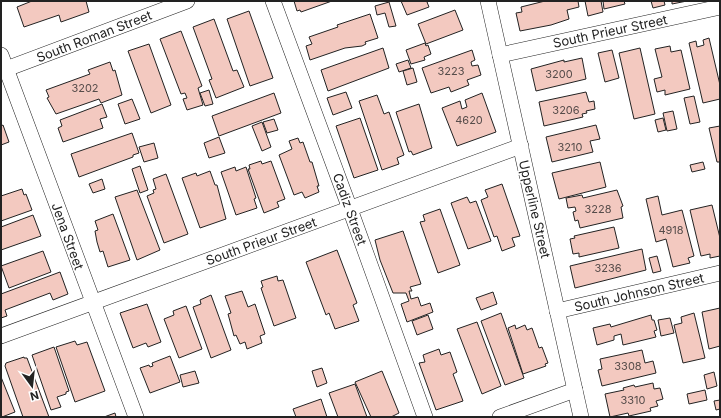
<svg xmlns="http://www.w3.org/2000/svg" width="721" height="418" viewBox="0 0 721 418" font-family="Inter,sans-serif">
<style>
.building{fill:#f3c9c0;stroke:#222}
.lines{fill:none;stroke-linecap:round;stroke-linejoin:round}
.minor-casing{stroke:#222;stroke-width:16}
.minor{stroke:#fff;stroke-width:15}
.labels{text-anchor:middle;stroke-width:3;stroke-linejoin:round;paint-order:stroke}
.number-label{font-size:11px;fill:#564c4a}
.street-label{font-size:13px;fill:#222;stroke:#fff}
</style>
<rect width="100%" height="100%" fill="#fff"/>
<!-- building -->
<g class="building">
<polygon points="32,1 86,1 89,12 61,22 59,15 24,27 17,7"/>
<polygon points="294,1 332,1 301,12 300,10 297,11"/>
<polygon points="401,1 430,1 427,2 429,7 407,15"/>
<polygon points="545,1 578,1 579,7 567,10 569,19 551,25 520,31 516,13 522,12 521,7"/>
<polygon points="585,1 601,1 603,12 588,16"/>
<polygon points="603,1 624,1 625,4 604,9"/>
<polygon points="651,1 664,1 665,5 653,8"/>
<polygon points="672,1 687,1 672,4"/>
<polygon points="389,2 396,26 389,27 385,13 377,15 375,6"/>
<polygon points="455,10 463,30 426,44 418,24"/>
<polygon points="249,11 273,78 250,86 227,19"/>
<polygon points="370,14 378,38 365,42 366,44 362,46 345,48 310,60 306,46 312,44 309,37 338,27 337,25"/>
<polygon points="214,19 233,71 237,70 244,87 216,98 209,80 212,79 193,27"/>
<polygon points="181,31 202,86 198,88 203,105 187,110 183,99 187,98 185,93 181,94 160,39"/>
<polygon points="709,38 720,85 720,99 703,103 689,43 696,41 697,47 704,45 703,40"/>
<polygon points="425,43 426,46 428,45 431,54 424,57 425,60 411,64 406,50"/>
<polygon points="149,44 171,105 151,113 128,51"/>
<polygon points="670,46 671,52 681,50 690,89 665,95 665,90 657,92 654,79 662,77 655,49"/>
<polygon points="383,48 389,68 328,91 321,70"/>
<polygon points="640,48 655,114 634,119 619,53"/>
<polygon points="472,50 475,60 471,62 472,66 478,65 481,75 467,80 469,85 451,92 449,87 431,93 422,68"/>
<polygon points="612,50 619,78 605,82 598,53"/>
<polygon points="582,58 586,79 536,91 531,69 564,60 564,62"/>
<polygon points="408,60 411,68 399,72 396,64"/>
<polygon points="110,62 113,71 115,70 122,95 101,103 99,99 56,114 47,98 49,97 46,90 90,74 88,70"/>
<polygon points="413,68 417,82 407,85 403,71"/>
<polygon points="209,90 213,104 205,106 200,93"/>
<polygon points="346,92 352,108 333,115 327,98"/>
<polygon points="586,92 589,102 594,101 595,109 586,111 587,113 582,114 583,117 544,126 539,102"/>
<polygon points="274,93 281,113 219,136 212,116"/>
<polygon points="482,93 496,132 457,146 442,108 460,101 462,109 467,107 465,100"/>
<polygon points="377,95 384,114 389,112 404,155 397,158 399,164 382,170 359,101"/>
<polygon points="694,96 700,122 690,124 684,98"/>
<polygon points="132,99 140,119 125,124 118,104"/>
<polygon points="102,104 107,117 100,119 103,128 63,142 58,128 62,126 60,120"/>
<polygon points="419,104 432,148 413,155 411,151 409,152 396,112"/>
<polygon points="673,111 677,129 667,131 663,113"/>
<polygon points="360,118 378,170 354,178 336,126"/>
<polygon points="663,118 666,130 658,132 655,120"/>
<polygon points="274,119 278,130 267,133 263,122"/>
<polygon points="262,122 271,147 262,151 252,126"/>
<polygon points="3,125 9,142 1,145 1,126"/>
<polygon points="596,125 600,139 590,141 593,152 552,162 546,137"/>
<polygon points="720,126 720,162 717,162 709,128"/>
<polygon points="132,133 139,153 133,155 133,157 79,177 71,154"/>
<polygon points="219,137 225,153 209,158 204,143"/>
<polygon points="298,138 300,143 303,142 310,162 312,162 319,186 317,186 319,192 305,198 302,192 294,195 279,155 292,149 289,141"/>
<polygon points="154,143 158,158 144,162 139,147"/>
<polygon points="261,161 262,164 271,161 285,199 277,202 279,207 264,213 248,169 250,169 249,165"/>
<polygon points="600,162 606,187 559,199 552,173"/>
<polygon points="703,162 705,169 692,172 690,165"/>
<polygon points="140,166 148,190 140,193 132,169"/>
<polygon points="235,167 236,171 246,167 256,198 254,199 257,208 236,215 221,172"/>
<polygon points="210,171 215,185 217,185 226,219 200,228 182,178 196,173 197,176"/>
<polygon points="166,174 188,234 164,243 147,196 154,193 153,190 156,189 153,179"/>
<polygon points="102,179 105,189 93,193 89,184"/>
<polygon points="502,184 520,236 512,238 515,246 502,251 497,236 494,237 481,200 488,197 485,190"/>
<polygon points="22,189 24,195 26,194 32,210 1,221 1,196"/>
<polygon points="137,190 160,250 137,260 115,197"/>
<polygon points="617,190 623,206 621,207 623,218 580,228 578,220 575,221 573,212 576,211 575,207 568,208 566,198 582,195 583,198"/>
<polygon points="658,196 662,215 682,210 694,256 688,258 690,263 673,267 666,239 656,242 646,199"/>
<polygon points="467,197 470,203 476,201 491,241 468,249 451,203"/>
<polygon points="712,205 720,238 720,256 710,258 710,254 701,256 690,210"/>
<polygon points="440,209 460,265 438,273 420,222 425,221 423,215"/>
<polygon points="113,214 130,260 108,267 103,251 100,252 97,242 95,231 98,230 95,221"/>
<polygon points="33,215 41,236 1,250 1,227"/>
<polygon points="614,227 619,248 579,257 579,253 573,254 570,239 575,238 574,236"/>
<polygon points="403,231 421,284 410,287 412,291 409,291 411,299 418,297 421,306 430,303 433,312 407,322 401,304 409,301 406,293 393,293 380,260 375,240"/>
<polygon points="642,249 646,270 575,288 570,266"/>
<polygon points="337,250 357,303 353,305 359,321 335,329 329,313 326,315 306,262"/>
<polygon points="43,251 51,272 9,288 1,266"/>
<polygon points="657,256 661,271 653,273 649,258"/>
<polygon points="60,272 68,294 53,300 50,293 5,310 7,316 1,318 1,294"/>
<polygon points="277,276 278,281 283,280 296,318 274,326 261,288 263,287 261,281"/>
<polygon points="242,291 248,307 255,304 265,334 260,336 262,343 247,349 245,342 240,344 236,335 234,336 228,314 231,313 225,296"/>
<polygon points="493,292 497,304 481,310 476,298"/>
<polygon points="211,295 231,350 211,358 193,307 201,304 200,300"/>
<polygon points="147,304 161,342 148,347 146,343 133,348 120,313"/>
<polygon points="186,306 202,349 179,358 164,319 174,315 173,311"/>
<polygon points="720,308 720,346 709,349 702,312"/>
<polygon points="501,313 524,378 505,385 481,321"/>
<polygon points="694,313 705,358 683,363 674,325 682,323 681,317"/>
<polygon points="428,315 433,329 417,335 412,321"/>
<polygon points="651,315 652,320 654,320 657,330 654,331 656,337 623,345 621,334 614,336 614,340 597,345 593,328 610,324 611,327"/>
<polygon points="670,318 674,333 661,336 658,320"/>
<polygon points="477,322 501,386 482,394 457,329"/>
<polygon points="515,325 516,329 525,325 527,330 532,328 539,348 542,347 548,363 545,364 546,366 523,374 508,328"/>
<polygon points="75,341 77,345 87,342 105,391 75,402 56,347"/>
<polygon points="54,347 69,391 66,392 66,394 57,397 61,407 51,410 32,355"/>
<polygon points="439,349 441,355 450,352 457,372 453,374 463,401 436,410 419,363 425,362 423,355"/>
<polygon points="642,350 645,363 653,361 656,373 602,386 598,370 602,369 600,359"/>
<polygon points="170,356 180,382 150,393 140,368 149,365 150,367 153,366 152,363"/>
<polygon points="24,357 24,358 27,358 49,417 23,417 5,366 6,363"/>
<polygon points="322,368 327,383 317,387 312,371"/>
<polygon points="195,371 199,383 183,387 180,375"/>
<polygon points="382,371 399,413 391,417 371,417 355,382"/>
<polygon points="714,372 717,386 707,389 704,375"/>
<polygon points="1,377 15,412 2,417 1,417"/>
<polygon points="653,383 654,389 660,388 663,399 656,401 658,406 650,408 651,411 629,416 628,413 610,417 605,394 624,390 623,388 634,385 635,387"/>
<polygon points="355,384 367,417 338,417 329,393"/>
<polygon points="705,390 707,400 689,404 687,394"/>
<polygon points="321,399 327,417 296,417 293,409"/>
<polygon points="720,400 720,409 716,410 714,401"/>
<polygon points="115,413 116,417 104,417"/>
</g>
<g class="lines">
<!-- minor casing -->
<g class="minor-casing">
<g id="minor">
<polyline points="273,1 350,209 425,417"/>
<polyline points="488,1 581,417"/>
<polyline points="1,55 136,417"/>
<polyline points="500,55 720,7"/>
<polyline points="1,71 187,1"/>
<polyline points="557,311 720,273"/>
<polyline points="1,336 521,146"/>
<polyline points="500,417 575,390"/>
</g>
</g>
<!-- minor -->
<use href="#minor" class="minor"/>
</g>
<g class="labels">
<!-- number labels -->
<g class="number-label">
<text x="451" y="75">3223</text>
<text x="559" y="78">3200</text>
<text x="85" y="92">3202</text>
<text x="566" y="114">3206</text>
<text x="469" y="124">4620</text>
<text x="570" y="151">3210</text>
<text x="598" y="213">3228</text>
<text x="671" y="234">4918</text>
<text x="608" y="272">3236</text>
<text x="628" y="370">3308</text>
<text x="633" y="404">3310</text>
</g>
<!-- street labels -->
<g class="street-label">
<text transform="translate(610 31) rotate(-12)" y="5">South Prieur Street</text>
<text transform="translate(94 36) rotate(-21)" y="5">South Roman Street</text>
<text transform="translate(350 209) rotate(70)" y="5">Cadiz Street</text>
<text transform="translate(535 209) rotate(77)" y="5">Upperline Street</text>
<text transform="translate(68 236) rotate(70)" y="5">Jena Street</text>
<text transform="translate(261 241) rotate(-20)" y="5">South Prieur Street</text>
<text transform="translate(639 292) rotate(-13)" y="5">South Johnson Street</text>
</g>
</g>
<!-- border -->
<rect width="721" height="418" fill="none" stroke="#222222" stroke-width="4"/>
<!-- north arrow -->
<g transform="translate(32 386) rotate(165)" stroke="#ffffff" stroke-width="3" paint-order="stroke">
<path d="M0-3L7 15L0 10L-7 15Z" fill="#222222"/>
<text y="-6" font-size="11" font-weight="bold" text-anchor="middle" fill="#222222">N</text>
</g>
</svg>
